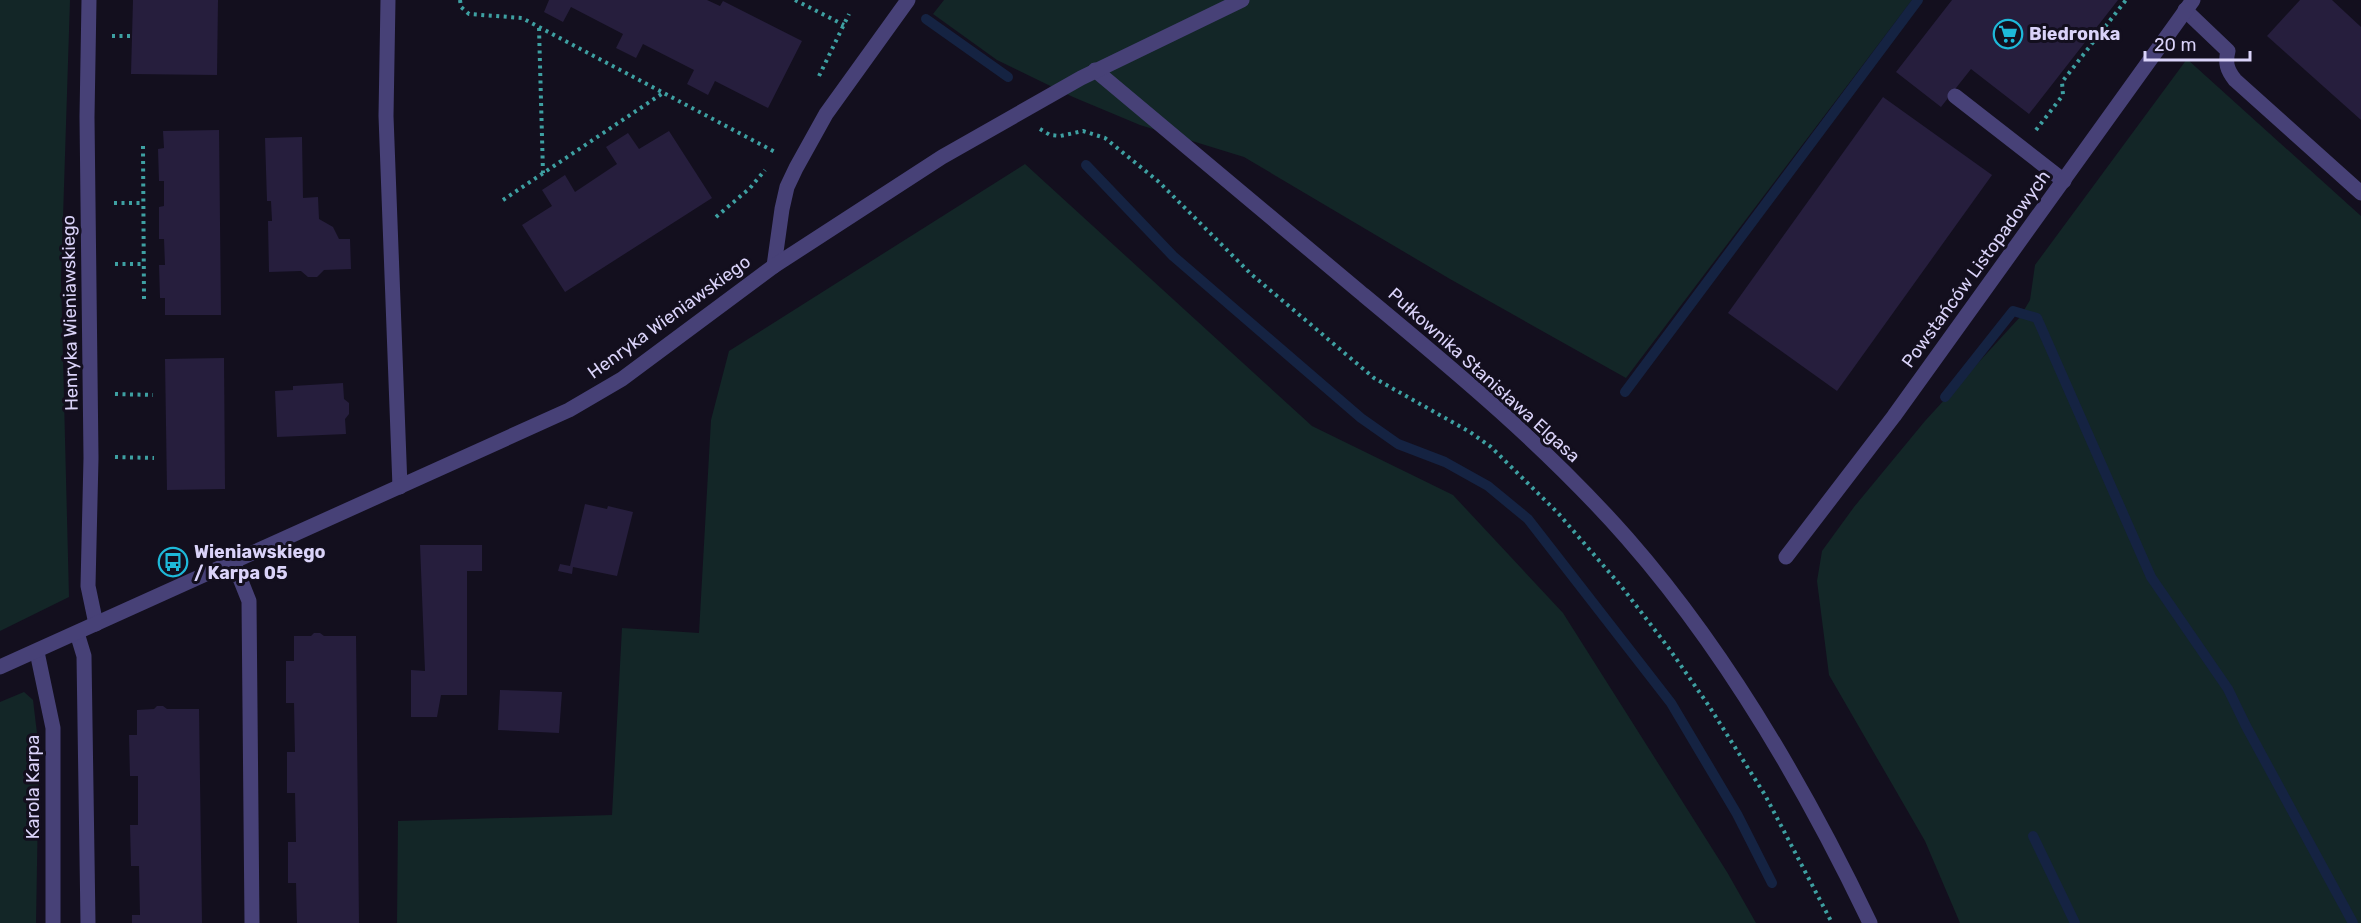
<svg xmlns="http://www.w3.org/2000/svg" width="2361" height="923" viewBox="0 0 2361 923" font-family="Rubik,sans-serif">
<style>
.green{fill:#132627}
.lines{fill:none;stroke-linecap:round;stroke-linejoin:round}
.stream{stroke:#152342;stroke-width:10}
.building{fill:#261e3d}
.path{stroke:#3ea0a2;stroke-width:4;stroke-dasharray:3 4.5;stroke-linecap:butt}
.service{stroke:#474177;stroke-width:15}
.minor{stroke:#474177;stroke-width:15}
.tertiary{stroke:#474177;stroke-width:15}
.labels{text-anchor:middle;stroke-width:6;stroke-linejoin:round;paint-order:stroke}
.poi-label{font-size:18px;font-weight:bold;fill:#dad3f9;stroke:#130f1e;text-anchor:start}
.street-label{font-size:18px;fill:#dad3f9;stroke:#130f1e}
</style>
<rect width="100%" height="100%" fill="#130f1e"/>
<!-- green -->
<g class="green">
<polygon points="0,0 70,0 61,280 69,597 0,631"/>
<polygon points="944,0 1912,0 1626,378 1450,279 1244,157 1140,125 1073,97 997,60 933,14"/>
<polygon points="2187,59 2361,216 2361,923 1960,923 1925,841 1829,675 1817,581 1822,551 1854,507 1925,421 2020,317 2030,300 2035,265"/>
<polygon points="1025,164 1312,426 1453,495 1563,613 1727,872 1756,923 397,923 398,821 612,815 622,628 699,633 711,420 729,351"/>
<polygon points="24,692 33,700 39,750 36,923 0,923 0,702"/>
</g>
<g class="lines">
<!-- stream -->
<g class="stream">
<polyline points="926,19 1008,77"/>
<polyline points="1086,165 1173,256 1361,418 1398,444 1445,462 1488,486 1528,519 1671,703 1737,814 1772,883"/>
<polyline points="1625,392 1918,0"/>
<polyline points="1945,397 2013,311 2037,318 2151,577 2228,689 2246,726 2353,923"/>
<polyline points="2033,836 2075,923"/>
</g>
</g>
<!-- building -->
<g class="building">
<polygon points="133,0 218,0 217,75 131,74"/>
<polygon points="549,0 707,0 720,6 723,1 802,41 768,108 715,81 708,95 687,84 694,70 643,44 636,58 616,48 623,34 571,7 563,22 544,12"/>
<polygon points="1952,0 2118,0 2029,114 1971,69 1941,107 1896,72"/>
<polygon points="2300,0 2332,0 2361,27 2361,120 2267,36"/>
<polygon points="1883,97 1992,175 1837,391 1728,313"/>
<polygon points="219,130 221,315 165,315 165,298 160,298 159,265 165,265 164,239 159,239 159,207 164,206 164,181 159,181 158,149 164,148 163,131"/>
<polygon points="669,131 712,198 565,292 522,225 552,206 542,190 565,175 575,192 617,164 606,147 628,133 639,149"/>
<polygon points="302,137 303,198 318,197 319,219 333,227 339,239 350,239 351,269 324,270 317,277 308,277 301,271 269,272 268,221 272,221 271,201 267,201 265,138"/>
<polygon points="224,358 225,489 167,490 165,359"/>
<polygon points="343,383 344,399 349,403 349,414 345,419 346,434 277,437 275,391 293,390 293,386"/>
<polygon points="585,504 607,509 608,506 633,512 617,576 573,567 572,574 558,571 560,564 570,566"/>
<polygon points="420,545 482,545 482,571 467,571 467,695 441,695 437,717 411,717 411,670 425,671"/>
<polygon points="314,633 320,633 324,636 356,636 359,923 297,923 296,883 288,883 288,842 296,842 295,793 287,793 287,752 295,752 294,703 286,703 286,661 294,661 294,636 311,636"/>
<polygon points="500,690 562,692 559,733 498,730"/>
<polygon points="157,706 163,706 167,709 199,709 202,923 132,923 132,915 140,915 139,866 131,866 130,825 138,825 138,776 130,776 129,735 137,735 137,710 154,709"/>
</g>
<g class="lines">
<!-- path -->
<g class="path">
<polyline points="460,0 461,7 469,14 522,18 777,153"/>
<polyline points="795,0 844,25"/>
<polyline points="539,28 543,173"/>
<polyline points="112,36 132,36"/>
<polyline points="819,76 849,14"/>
<polyline points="1040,129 1050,135 1060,136 1083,131 1105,138 1159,182 1251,274 1374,378 1470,432 1491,447 1558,513 1621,586 1668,647 1709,706 1765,795 1832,923"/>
<polyline points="2036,130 2063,95 2062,82 2126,0"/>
<polyline points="143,146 144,300"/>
<polyline points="503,200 663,93"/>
<polyline points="114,203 143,203"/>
<polyline points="716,217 750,188 765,170"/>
<polyline points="115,264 144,264"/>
<polyline points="115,394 153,395"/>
<polyline points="115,457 154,458"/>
</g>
<!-- service -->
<g class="service">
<polyline points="388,0 386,116 400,487"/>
<path d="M2185,10L2228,51C2225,63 2227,70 2235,80L2361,193"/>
<polyline points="1955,96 2064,181"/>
<polyline points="1786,557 1894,416 2193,0"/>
<polyline points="77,633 84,656 88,923"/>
</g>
<!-- minor -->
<g class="minor">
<polyline points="89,0 87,117 91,458 88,586 96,624"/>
<polyline points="774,266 782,209 787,187 796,168 826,114 908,0"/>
<polyline points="233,561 249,601 252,923"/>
<polyline points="37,652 53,728 53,923"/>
</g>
<!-- tertiary -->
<g class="tertiary">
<path d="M1095,70C1184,144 1272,218 1360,292C1454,370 1546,446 1627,538C1727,652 1805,787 1870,923"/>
<polyline points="0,667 569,410 622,379 774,266 942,157 1081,78 1242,0"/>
</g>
</g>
<!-- icons -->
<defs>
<g id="supermarket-ring" transform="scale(1.5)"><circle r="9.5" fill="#130f1e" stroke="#1eb9d9" stroke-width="1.5"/><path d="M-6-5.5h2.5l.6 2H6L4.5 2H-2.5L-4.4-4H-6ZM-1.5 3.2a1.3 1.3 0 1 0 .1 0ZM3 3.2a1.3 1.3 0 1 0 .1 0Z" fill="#1eb9d9"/></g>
<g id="bus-ring" transform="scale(1.5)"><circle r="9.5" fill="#130f1e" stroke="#1eb9d9" stroke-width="1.5"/><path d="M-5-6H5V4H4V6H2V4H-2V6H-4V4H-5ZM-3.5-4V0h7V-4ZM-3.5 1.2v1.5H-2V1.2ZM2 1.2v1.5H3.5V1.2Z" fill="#1eb9d9"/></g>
</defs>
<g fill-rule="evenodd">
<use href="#supermarket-ring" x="2008" y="34"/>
<use href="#bus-ring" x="173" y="562"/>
</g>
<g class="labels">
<!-- poi labels -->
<g class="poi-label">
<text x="2029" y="40">Biedronka</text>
<text x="194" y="558">Wieniawskiego<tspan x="194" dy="21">/ Karpa 05</tspan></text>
</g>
<!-- street labels -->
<g class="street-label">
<text transform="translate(1976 269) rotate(-54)" y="6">Powstańców Listopadowych</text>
<text transform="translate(70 313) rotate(-91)" y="6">Henryka Wieniawskiego</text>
<text transform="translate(669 317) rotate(-36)" y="6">Henryka Wieniawskiego</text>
<text transform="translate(1484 375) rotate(42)" y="6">Pułkownika Stanisława Elgasa</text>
<text transform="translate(33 787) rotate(-90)" y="6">Karola Karpa</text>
</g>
</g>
<!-- scale -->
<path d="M2145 51v9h105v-9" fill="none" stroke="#dad3f9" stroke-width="3"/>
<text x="2154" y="51" font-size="18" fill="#dad3f9" stroke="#130f1e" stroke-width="4.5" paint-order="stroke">20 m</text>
</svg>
